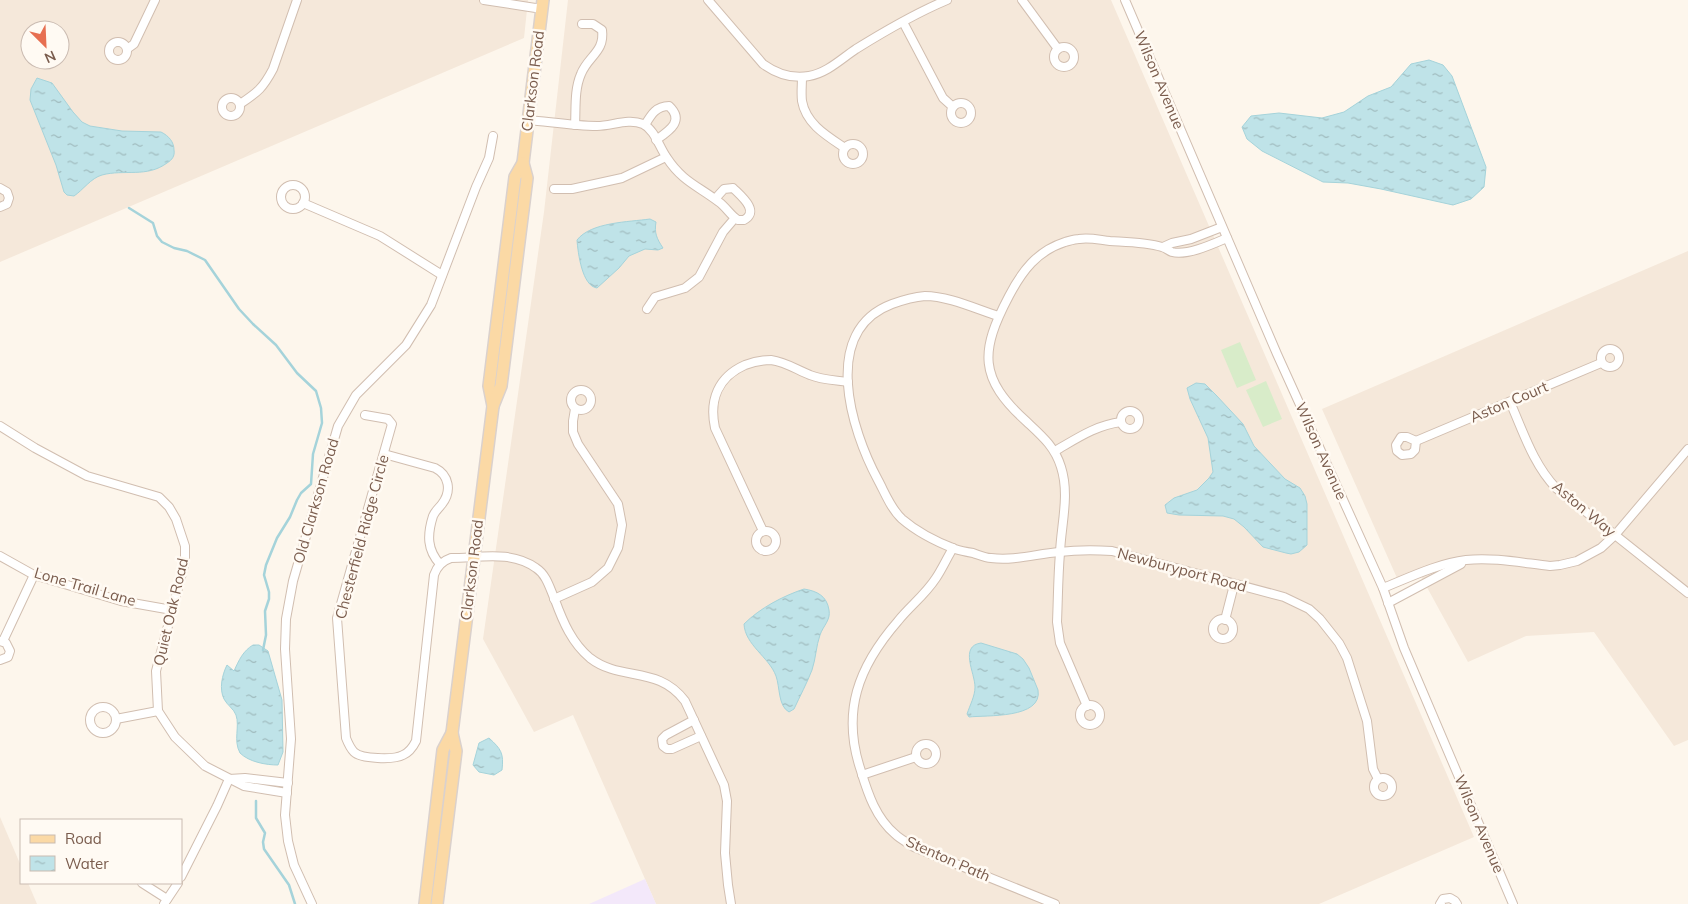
<svg xmlns="http://www.w3.org/2000/svg" width="1688" height="904" viewBox="0 0 1688 904" font-family="Mulish,sans-serif">
<style>
.residential{fill:#f5e8da;fill-rule:evenodd}
.education{fill:#f3e8fa}
.pitch{fill:#d8ecc9}
.water{fill:url(#water-ripples);stroke:#a5d3da}
.lines{fill:none;stroke-linecap:round;stroke-linejoin:round}
.stream{stroke:#a5d3da;stroke-width:2.5}
.minor-casing{stroke:#d1beb0;stroke-width:10}
.primary-casing{stroke:#dad1cd;stroke-width:14}
.minor{stroke:#fff;stroke-width:8}
.primary{stroke:#fbd9a5;stroke-width:11}
.labels{text-anchor:middle;stroke-width:5;stroke-linejoin:round;paint-order:stroke}
.street-label{font-size:15px;fill:#7a5c4d;stroke:#fffaf3}
</style>
<defs>
<pattern id="water-ripples" width="26" height="14" patternUnits="userSpaceOnUse" patternTransform="scale(1.25)"><rect width="26" height="14" fill="#bfe3e8"/><path d="M2 4q2-2 4 0t4 0M15 11q2-2 4 0t4 0" fill="none" stroke="#a0bbbe"/></pattern>
</defs>
<rect width="100%" height="100%" fill="#fdf6ec"/>
<!-- residential -->
<g class="residential">
<path d="M0,0H528L524,38L0,262ZM30,30H60V60H30Z"/>
<polygon points="568,0 1111,0 1474,837 1319,904 656,904 573,715 534,732 483,639 544,212"/>
<polygon points="1688,251 1688,740 1674,746 1594,632 1526,636 1468,662 1418,571 1397,578 1322,409"/>
<polygon points="0,817 21,866 21,883 28,883 37,904 0,904"/>
</g>
<!-- education -->
<polygon class="education" points="645,879 656,904 589,904"/>
<!-- pitch -->
<g class="pitch">
<polygon points="1240,342 1256,380 1237,388 1221,350"/>
<polygon points="1266,381 1282,419 1263,427 1246,390"/>
</g>
<!-- water -->
<g class="water">
<polygon points="1429,60 1443,65 1452,76 1486,167 1484,187 1471,199 1453,205 1381,189 1348,183 1323,182 1262,151 1247,139 1242,127 1251,116 1279,113 1322,118 1344,112 1368,96 1391,87 1411,64"/>
<path d="M37,78L52,83L73,112L82,122L90,126L122,131L161,132C169,136 174,142 174,150C175,156 172,160 167,163C147,178 124,169 102,175C91,178 83,190 74,196L67,195L64,192L56,165L30,100L31,89Z"/>
<path d="M650,219L656,222C654,233 657,239 663,248L658,250L645,249L629,256L619,268L597,288C582,286 578,253 577,240C591,222 629,222 650,219Z"/>
<polygon points="1196,383 1205,384 1216,395 1243,424 1254,446 1285,479 1300,488 1305,496 1307,504 1307,545 1299,552 1291,554 1286,553 1263,547 1244,527 1234,519 1223,516 1179,515 1167,513 1165,505 1174,498 1197,490 1209,478 1213,472 1208,438 1190,399 1187,388"/>
<path d="M804,589C817,591 827,596 829,610C831,620 823,626 820,635C816,646 816,658 812,670C807,683 800,696 794,709L789,712C778,706 780,687 776,676C769,657 745,645 744,624C760,608 783,596 804,589Z"/>
<path d="M981,643L1017,654L1023,659L1029,668L1038,690C1043,719 986,715 969,717L967,714C970,705 975,696 975,687C975,673 959,646 981,643Z"/>
<path d="M253,645H259L268,651L282,700L283,752L278,765C266,765 249,762 240,753C233,740 240,727 236,715C234,709 227,705 224,699C219,689 222,675 227,665L234,671C239,660 243,651 253,645Z"/>
<path d="M489,738C501,749 504,753 502,770L494,775L479,772L473,765L479,743Z"/>
</g>
<g class="lines">
<!-- stream -->
<g class="stream">
<polyline points="129,208 153,223 157,236 162,242 174,248 187,251 205,260 239,309 253,324 276,345 297,373 316,391 321,408 322,423 313,454 311,484 301,493 297,500 290,517 277,538 266,565 264,575 269,592 269,599 265,611 266,635 263,650"/>
<polyline points="256,801 256,818 265,833 263,842 264,849 289,885 295,904"/>
</g>
<!-- minor casing -->
<g class="minor-casing">
<g id="minor">
<polyline points="484,0 542,9"/>
<path d="M708,0L763,64C777,74 792,79 809,76C827,73 841,59 856,49C885,31 916,13 947,0"/>
<polyline points="1022,0 1058,49"/>
<polyline points="1125,0 1277,354 1383,588 1404,648 1513,904"/>
<polyline points="903,22 943,98 953,107"/>
<circle cx="118" cy="51" r="9"/>
<circle cx="1064" cy="57" r="10"/>
<polyline points="127,49 134,44 155,0"/>
<path d="M802,77C802,85 801,93 802,101C806,124 827,136 845,148"/>
<circle cx="231" cy="107" r="9"/>
<circle cx="961" cy="113" r="10"/>
<path d="M240,104C258,92 263,88 273,69L297,0"/>
<path d="M529,120C551,122 574,126 597,126C612,126 628,118 643,124C655,130 659,147 667,158C682,181 698,186 719,202C726,207 731,216 738,220H744C760,211 741,196 733,188L724,189L715,199"/>
<path d="M575,125C576,109 574,90 581,74C588,56 605,52 602,30L593,24H582"/>
<path d="M645,125C651,115 656,106 669,106C685,121 669,131 656,140"/>
<circle cx="853" cy="154" r="10"/>
<circle cx="293" cy="197" r="12"/>
<polyline points="0,188 7,192 9,198 7,204 0,207"/>
<polyline points="554,189 572,189 622,178 666,157"/>
<polyline points="303,203 380,236 442,275"/>
<polyline points="1163,247 1172,243 1191,239 1222,227"/>
<polyline points="647,309 655,297 685,288 699,277 723,232 735,218"/>
<path d="M998,316C976,309 948,296 925,296C914,297 903,300 892,304C820,331 851,430 878,480C885,493 891,509 902,519C917,532 937,542 955,549C961,551 967,552 973,553C979,555 985,558 991,558C1014,561 1036,554 1059,552C1076,550 1095,550 1112,551L1284,597L1309,609L1320,619L1339,643L1347,658L1367,721L1373,769L1378,779"/>
<circle cx="1610" cy="358" r="9"/>
<circle cx="581" cy="400" r="10"/>
<path d="M1510,402C1523,431 1533,464 1556,488L1688,593"/>
<circle cx="1130" cy="420" r="9"/>
<path d="M365,415L388,419L392,424L337,618L346,738C348,743 350,748 354,752C361,759 394,760 403,755C410,752 413,747 416,741L434,575C437,566 442,561 451,558C479,558 511,550 536,568C547,575 550,589 555,600C563,622 572,643 590,658C621,682 658,665 685,701L724,785L727,801L725,853L728,885L731,904"/>
<polyline points="0,426 35,448 87,476 159,497 169,507 176,519 185,546 185,562 156,671 158,711 175,737 205,766 244,786 287,793"/>
<polygon points="1401,437 1407,437 1416,441 1415,450 1411,454 1402,455 1397,451 1396,445"/>
<polyline points="1416,441 1601,363"/>
<path d="M1055,451C1076,439 1096,425 1121,422"/>
<path d="M384,454L435,468C449,475 452,491 442,504C439,508 435,511 433,516C427,535 427,550 440,564"/>
<path d="M763,531L715,428C709,400 718,377 745,365C753,362 762,360 771,360C786,362 797,370 810,375C822,380 835,380 848,382"/>
<circle cx="766" cy="541" r="10"/>
<path d="M953,548C947,558 942,569 936,578C925,595 910,606 898,621C858,667 841,712 861,771C868,794 876,818 895,834C900,839 908,843 914,847L1055,904"/>
<polyline points="0,556 34,575 61,583 121,601 172,610"/>
<path d="M1383,588C1408,578 1439,563 1466,560C1493,557 1523,563 1550,566L1560,565L1577,561L1601,548L1615,535L1688,449"/>
<polyline points="554,599 592,582 608,568 618,548 622,525 618,504 578,444 573,432 573,421 575,409"/>
<polyline points="1388,603 1461,564"/>
<circle cx="1223" cy="629" r="10"/>
<polyline points="1225,620 1234,585"/>
<polyline points="0,641 6,643 10,651 8,657 0,660"/>
<polyline points="3,641 34,575"/>
<circle cx="1090" cy="715" r="10"/>
<path d="M1087,706L1060,643L1057,622C1058,599 1058,576 1060,553C1061,525 1070,495 1061,467C1055,447 1042,436 1027,422C978,378 980,351 1009,296C1022,271 1037,251 1065,242C1069,241 1075,239 1079,239C1089,237 1100,240 1110,241C1127,242 1146,242 1162,247C1166,248 1169,251 1172,252C1187,256 1213,244 1227,238"/>
<circle cx="103" cy="720" r="13"/>
<polyline points="116,719 158,711"/>
<polyline points="694,720 666,735 662,739 663,746 667,749 672,749 701,736"/>
<circle cx="926" cy="754" r="10"/>
<polyline points="862,775 916,757"/>
<circle cx="1383" cy="787" r="9"/>
<polyline points="229,779 245,778 288,783"/>
<polyline points="181,877 217,806 229,779"/>
<polyline points="142,883 167,899"/>
<polyline points="164,904 178,883"/>
<polyline points="312,904 294,865 288,841 285,815 291,739 285,649 286,619 293,581 338,426 356,395 406,345 431,305 476,187 489,158 493,136"/>
<polyline points="1440,904 1443,899 1450,898 1455,901 1457,904"/>
</g>
</g>
<!-- primary casing -->
<g class="primary-casing">
<g id="primary">
<polyline points="493,406 489,386 515,177 523,163 543,0"/>
<polyline points="425,904 443,750 452,733 493,406 501,386 527,178 523,163"/>
<polyline points="437,904 456,751 452,733"/>
</g>
</g>
<!-- minor -->
<use href="#minor" class="minor"/>
<!-- primary -->
<use href="#primary" class="primary"/>
</g>
<g class="labels">
<!-- street labels -->
<g class="street-label">
<text transform="translate(1159 80) rotate(67)" y="5">Wilson Avenue</text>
<text transform="translate(533 81) rotate(-83)" y="5">Clarkson Road</text>
<text transform="translate(1509 402) rotate(-23)" y="5">Aston Court</text>
<text transform="translate(1321 451) rotate(66)" y="5">Wilson Avenue</text>
<text transform="translate(316 501) rotate(-74)" y="5">Old Clarkson Road</text>
<text transform="translate(1584 509) rotate(40)" y="5">Aston Way</text>
<text transform="translate(362 537) rotate(-75)" y="5">Chesterfield Ridge Circle</text>
<text transform="translate(472 570) rotate(-83)" y="5">Clarkson Road</text>
<text transform="translate(1182 570) rotate(15)" y="5">Newburyport Road</text>
<text transform="translate(85 587) rotate(16)" y="5">Lone Trail Lane</text>
<text transform="translate(171 612) rotate(-77)" y="5">Quiet Oak Road</text>
<text transform="translate(1479 824) rotate(67)" y="5">Wilson Avenue</text>
<text transform="translate(948 859) rotate(24)" y="5">Stenton Path</text>
</g>
</g>
<!-- legend -->
<rect x="20" y="819" width="162" height="65" fill="#fffaf3" stroke="#cabbb1"/>
<rect x="30" y="835" width="25" height="8" fill="#fbd9a5" stroke="#cabbb1"/>
<text x="65" y="844" font-size="15" fill="#7a5c4d">Road</text>
<rect x="30" y="856" width="25" height="15" fill="url(#water-ripples)" stroke="#cabbb1"/>
<text x="65" y="869" font-size="15" fill="#7a5c4d">Water</text>
<!-- north arrow -->
<g transform="translate(45 45) rotate(156)"><circle r="24" fill="#fffaf3" stroke="#cabbb1"/>
<path d="M0-4L9 19L0 12L-9 19Z" fill="#e76f51"/>
<text y="-8" font-size="14" font-weight="bold" text-anchor="middle" fill="#7a5c4d">N</text>
</g>
</svg>
